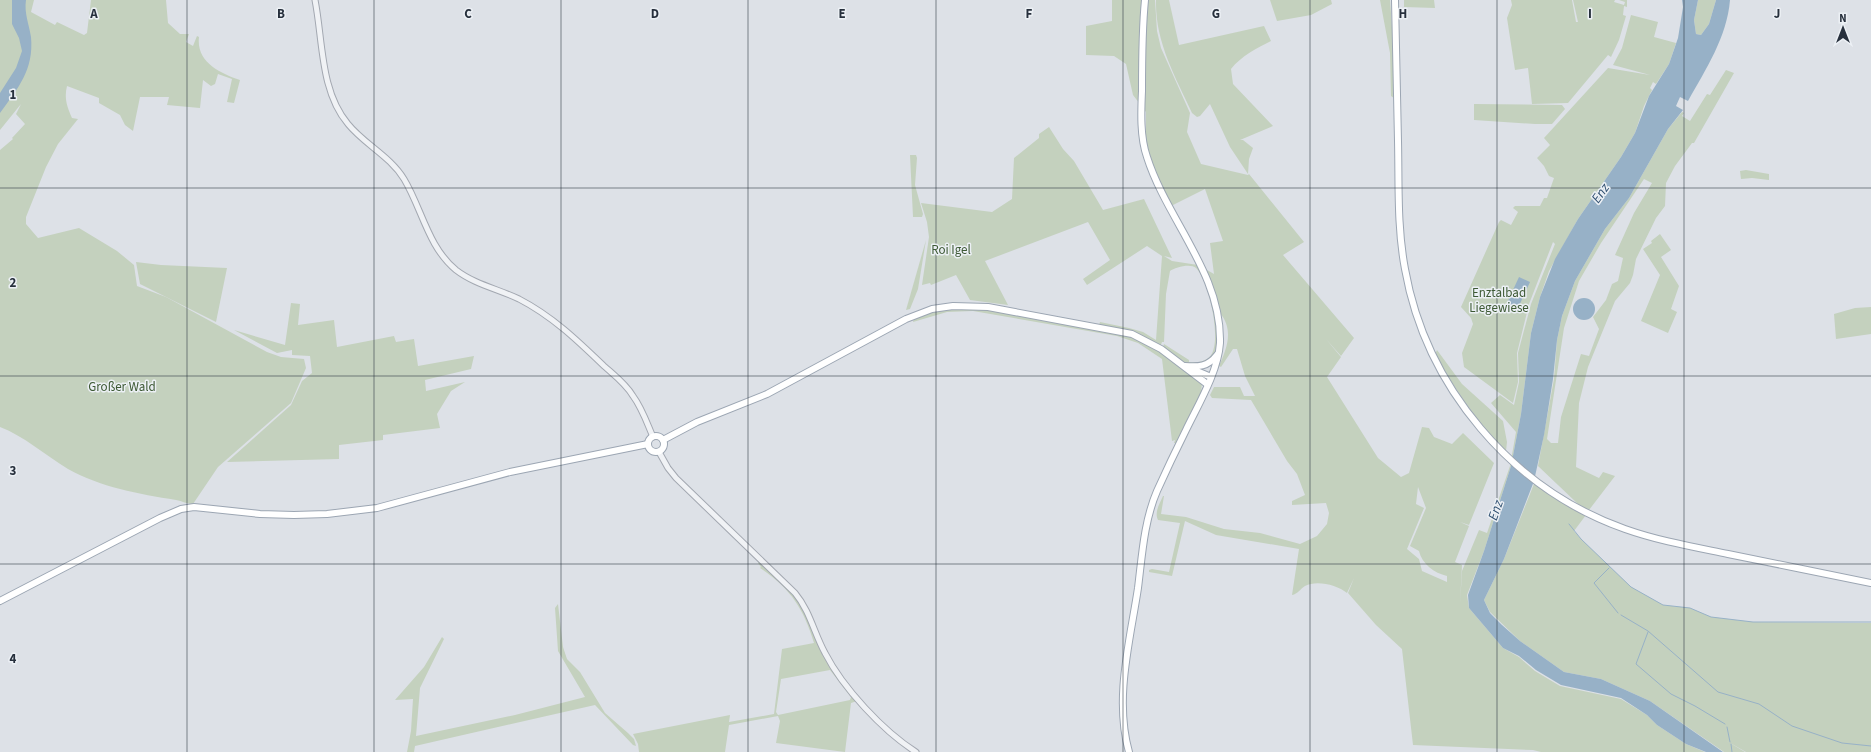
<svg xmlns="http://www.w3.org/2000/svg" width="1871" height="752" viewBox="0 0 1871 752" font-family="'Source Sans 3',sans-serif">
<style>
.green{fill:#c4d1be;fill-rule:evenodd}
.water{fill:#97b1c7}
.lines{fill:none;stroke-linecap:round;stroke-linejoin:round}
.stream{stroke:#97b1c7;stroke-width:1}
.minor-casing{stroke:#a3a8b1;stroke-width:7}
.major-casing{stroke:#9ca6b3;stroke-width:8}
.minor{stroke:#f0f2f5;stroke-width:5}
.major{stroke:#fff;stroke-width:6}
.grid{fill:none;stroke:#27303d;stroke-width:1;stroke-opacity:0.55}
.labels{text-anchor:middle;stroke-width:3;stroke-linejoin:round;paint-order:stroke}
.park-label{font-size:13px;fill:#3d5934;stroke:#ecf0f5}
.water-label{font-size:14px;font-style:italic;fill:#315171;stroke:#ecf0f5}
.grid-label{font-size:13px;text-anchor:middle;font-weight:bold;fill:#27303d;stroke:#ecf0f5;stroke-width:3;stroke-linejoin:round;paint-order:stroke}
</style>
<rect width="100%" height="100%" fill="#dde1e7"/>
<!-- green -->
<g class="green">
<path d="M0,0H34L31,12L55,25L57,22L84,35L87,33L91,0H160L162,12L160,0H166L168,23L180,34H189L186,42L193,46L197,36L199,37C196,62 220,73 240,80L234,103L227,102L232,79L218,74L215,84L211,86L203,80L200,108L167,105L169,97H140L133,131L125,125L120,115L99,103V98L67,86C64,98 67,107 72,118L78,119L58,144L46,167L26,217V224L38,238L79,228L117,251L134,265L137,286L166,297L267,352L281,357L304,359L306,368L291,403L218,467L193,504C187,504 182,501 176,500C139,494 100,487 68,469C45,455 24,436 0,427V150L13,139L12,138L25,124L16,114L21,104L0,130Z"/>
<path d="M1112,0H1155L1157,31L1161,48L1190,113L1187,132L1201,164L1248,175L1265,199L1248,175L1249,174L1304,242L1283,255L1354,338L1341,356L1326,339L1341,357L1327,377L1378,458L1401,477L1409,473L1422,427L1429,428L1434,437L1452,444L1463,433L1494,463L1469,525L1460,522L1469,526L1455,562L1462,565L1460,605L1462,571L1479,530L1487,533L1510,466L1516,432L1491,403L1500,395L1514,405L1519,382L1518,353L1531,304L1555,244L1553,242L1529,304L1517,353L1518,382L1513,403L1464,367L1462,353L1473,324L1471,318L1461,307L1499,222L1501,220L1511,225L1518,212L1513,208L1515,206H1540L1544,198H1547L1554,178L1549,176L1544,166L1537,158L1550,145L1544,138L1608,68L1650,75L1613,65L1622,48L1631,15L1658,22L1654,37L1676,43L1669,64L1656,84L1653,82L1650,88L1652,90L1644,106L1635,133L1621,157L1578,219L1549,271L1540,297L1531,333L1521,414L1511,466L1484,551L1467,595L1469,608L1503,648L1519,657L1535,671L1560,686L1621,699L1647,715L1657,725L1686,744L1705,752H1541L1533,750L1413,745L1402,649L1376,625L1348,593L1354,578L1347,593C1337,585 1317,580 1305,586C1300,589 1298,594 1292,595L1299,549L1216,535L1185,521L1172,576L1149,572V570L1152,569L1169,572L1180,523L1158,520C1154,512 1160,503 1163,496H1164L1161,514L1186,517L1224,529L1260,533L1300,544L1317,536L1327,524L1329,513L1326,503L1292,505V501L1305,495L1297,474L1287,461L1251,400L1212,398L1210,395L1214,387H1240L1244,396H1255L1245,376L1237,349H1233L1221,367L1219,366C1227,348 1234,330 1220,313L1207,270L1214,274L1210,243L1223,241L1205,189L1171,206L1162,191L1149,156L1146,143V112L1133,95L1126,64L1114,56L1086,55V26L1112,21ZM1418,487L1426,508L1410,546L1419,551C1422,564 1434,573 1447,576V582L1422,571L1419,559L1407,549L1424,508L1416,504Z"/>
<path d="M1156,0H1169L1179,45L1264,26L1271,41C1257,48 1241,56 1231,69L1233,84L1273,126L1240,140H1243L1253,148L1249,159L1248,174L1230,147L1210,104L1200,116L1197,117L1192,113C1175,76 1155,42 1156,0Z"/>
<polygon points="1270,0 1331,0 1332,4 1311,15 1277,21"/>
<polygon points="1380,0 1390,0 1394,55 1395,97 1394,98 1391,96 1390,53"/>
<polygon points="1404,0 1434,0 1435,8 1404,7"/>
<polygon points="1511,0 1572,0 1576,22 1578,22 1573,0 1615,0 1614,2 1624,5 1625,2 1619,0 1627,0 1627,7 1624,6 1623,15 1626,16 1619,40 1611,57 1608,55 1568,103 1532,104 1528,68 1515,70 1507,18 1512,5"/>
<polygon points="1698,0 1716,0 1709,24 1701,35 1696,34 1694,20"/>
<path d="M1726,70L1734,73L1694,143H1692L1675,166L1666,183L1665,206L1656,218L1636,259L1633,275L1630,283L1615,301L1588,367L1579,403L1576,467L1599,478L1603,472L1615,476L1589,510L1578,504L1538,466L1554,379L1557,340L1562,316L1575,281L1605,229L1629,198L1668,129L1682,112L1684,113L1682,116L1690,121L1707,94L1710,95ZM1644,179L1652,183L1634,213L1615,255L1623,258L1618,281L1612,284L1606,300L1593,317L1599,329L1589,356L1581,354L1561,417L1558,443H1551L1547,439L1564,328L1579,281L1601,243Z"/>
<polygon points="1474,104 1562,105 1565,109 1552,124 1535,124 1474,120"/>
<path d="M1049,127L1063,149L1074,161L1103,210L1144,199L1172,258L1164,256L1172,261L1198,265C1206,283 1215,303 1217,323C1219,339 1218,364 1197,364C1193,364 1189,365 1185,364C1177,361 1170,353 1163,347L1164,344L1189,360V362C1197,363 1206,362 1211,355C1222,339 1209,281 1196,268C1191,263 1175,267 1170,271L1166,294L1164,342H1162L1160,347L1118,328L1099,325L1100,322L1129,328L1143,332L1156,340L1162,256L1147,246L1087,285L1083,279L1110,260L1088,222L985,261L1008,305L970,300L956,275L931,285L930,283L922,285L929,237L927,222L921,203L992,212L1012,199L1014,158L1039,138V134Z"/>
<polygon points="910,155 916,155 917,158 915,185 923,214 922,217 913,217"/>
<polygon points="1746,170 1769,174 1769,180 1752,178 1741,179 1740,171"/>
<polygon points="1660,234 1671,250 1661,257 1679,286 1671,309 1677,312 1668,333 1641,321 1660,275 1643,249 1652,243 1651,241"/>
<polygon points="926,240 918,289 910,309 906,310"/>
<polygon points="136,262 161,265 227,268 216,322 140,284"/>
<polygon points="291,303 300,304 298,325 334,320 337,347 394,336 396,342 414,339 418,366 474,356 471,369 425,380 426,391 465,382 451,391 437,414 440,428 383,435 383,440 339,445 339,459 227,462 291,405 302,381 312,373 310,356 292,355 292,350 277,353 234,330 285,345"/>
<polygon points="973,307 1131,336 1157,349 1202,383 1201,393 1178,441 1176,443 1174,443 1175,440 1172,441 1162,359 1138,343 1117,336 973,311 947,312 913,322 914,318 944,308"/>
<polygon points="1871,307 1871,334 1836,339 1834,314 1855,308"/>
<path d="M1437,350L1462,384L1503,421L1507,442L1506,451C1476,422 1455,389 1435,354Z"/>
<polygon points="1534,484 1586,515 1574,531 1581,539 1631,587 1663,605 1690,608 1711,617 1753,622 1871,623 1871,752 1746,752 1725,740 1745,752 1724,752 1650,701 1601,679 1564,672 1520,641 1490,612 1484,600 1504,559"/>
<path d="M759,561L800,601L821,647L857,701L851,703L845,752L776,743L780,721L778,716L729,725L725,752H639L638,744L633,734L730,715L729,722L774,714L782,649L814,643C804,609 790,588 760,568L761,567L758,563ZM830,670L851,697L850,700L778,715L776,712L781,679Z"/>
<polygon points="558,604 563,647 567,659 580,672 605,713 628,733 634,739 636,746 633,745 595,705 415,746 414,752 407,752 411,731 413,699 395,700 424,667 442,637 444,639 420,688 416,736 515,715 585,697 558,651 555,608"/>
</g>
<!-- water -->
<g class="water">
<path d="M12,0H26C24,13 29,24 31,37C34,70 18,88 0,113V93L16,68L22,51L19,38L12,24Z"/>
<path d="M1682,0H1698L1694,20L1696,34L1701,35L1709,24L1716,0H1730C1727,37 1706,69 1688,101L1680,97L1676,106L1683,110L1668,129L1629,198L1605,229L1575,281L1562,316L1557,340L1553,379L1544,435L1534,481L1504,559L1484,600L1490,613L1502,625L1520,641L1564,672L1601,679L1650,701L1723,752H1706L1686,744L1657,725L1647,715L1621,698L1561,685L1536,670L1519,656L1503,648L1469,608L1468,595L1484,551L1511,466L1521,414L1531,333L1540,297L1555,259L1578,219L1621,157L1635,133L1649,96L1669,64L1678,38L1683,7Z"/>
<polygon points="1519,277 1530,282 1518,308 1507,303"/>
<circle cx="1584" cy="309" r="11"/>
</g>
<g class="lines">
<!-- stream -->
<g class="stream">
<polyline points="1569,524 1581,539 1631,587 1663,605 1690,608 1711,617 1753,622 1871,622"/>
<polyline points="1609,568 1594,583 1618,613"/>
<polyline points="1621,615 1648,631 1718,692 1759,704 1792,726 1842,743 1871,746"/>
<polyline points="1648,632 1636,664 1671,694 1695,706 1725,724"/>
<polyline points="1727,727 1730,742"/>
<polyline points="1731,744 1732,752"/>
</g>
<!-- minor casing -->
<g class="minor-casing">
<g id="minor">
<path d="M315,0C323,40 320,91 348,124C364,144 390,156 404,179C422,209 428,247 456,270C474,284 498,289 519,299C552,316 577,340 604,366C614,375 626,384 633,396C642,408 647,423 653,437"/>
<path d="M659,452L668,468L676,478L795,593C810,611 814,633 825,653C843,688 883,731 916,752"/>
</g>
</g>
<!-- major casing -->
<g class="major-casing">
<g id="major">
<path d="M1395,0C1396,47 1397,94 1398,141C1399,184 1397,227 1405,269C1426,387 1512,489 1625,529C1659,541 1694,547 1728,554C1776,564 1823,573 1871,583"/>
<path d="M1185,366C1198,367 1208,367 1217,355"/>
<polyline points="1192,369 1211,377"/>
<circle cx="656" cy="444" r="8"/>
<polyline points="663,440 697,422 767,394 906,319 932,309 953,306 988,307 1132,334 1161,349 1207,384"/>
<polyline points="0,601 160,518 181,509 194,507 260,514 294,515 327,514 377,508 510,472 648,444"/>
<path d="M1129,752C1114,699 1130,641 1138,588C1142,556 1144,521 1157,491C1166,471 1176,450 1186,430C1198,405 1218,372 1220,343C1222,274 1167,220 1147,157C1140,137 1141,112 1142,91C1142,60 1142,30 1145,0"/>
</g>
</g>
<!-- minor -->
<use href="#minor" class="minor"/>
<!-- major -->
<use href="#major" class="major"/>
</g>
<!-- grid -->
<path class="grid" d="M187,0V752M374,0V752M561,0V752M748,0V752M936,0V752M1123,0V752M1310,0V752M1497,0V752M1684,0V752M0,188H1871M0,376H1871M0,564H1871"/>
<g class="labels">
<!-- park labels -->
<g class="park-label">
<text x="951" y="254">Roi Igel</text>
<text x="1499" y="297">Enztalbad<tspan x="1499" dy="15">Liegewiese</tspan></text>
<text x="122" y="391">Großer Wald</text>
</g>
<!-- water labels -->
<g class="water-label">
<text transform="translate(1600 193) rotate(-55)" y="5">Enz</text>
<text transform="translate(1495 510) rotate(-71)" y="5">Enz</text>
</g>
</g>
<g class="grid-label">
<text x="94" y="18">A</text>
<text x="281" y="18">B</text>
<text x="468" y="18">C</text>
<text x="655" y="18">D</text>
<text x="842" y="18">E</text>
<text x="1029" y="18">F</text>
<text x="1216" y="18">G</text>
<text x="1403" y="18">H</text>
<text x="1590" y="18">I</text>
<text x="1777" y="18">J</text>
<text x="13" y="99">1</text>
<text x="13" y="287">2</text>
<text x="13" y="475">3</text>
<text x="13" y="663">4</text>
</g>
<!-- north arrow -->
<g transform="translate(1843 28)" stroke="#ecf0f5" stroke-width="3" paint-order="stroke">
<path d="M0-3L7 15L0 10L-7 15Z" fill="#27303d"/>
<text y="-6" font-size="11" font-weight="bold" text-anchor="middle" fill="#27303d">N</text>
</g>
</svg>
